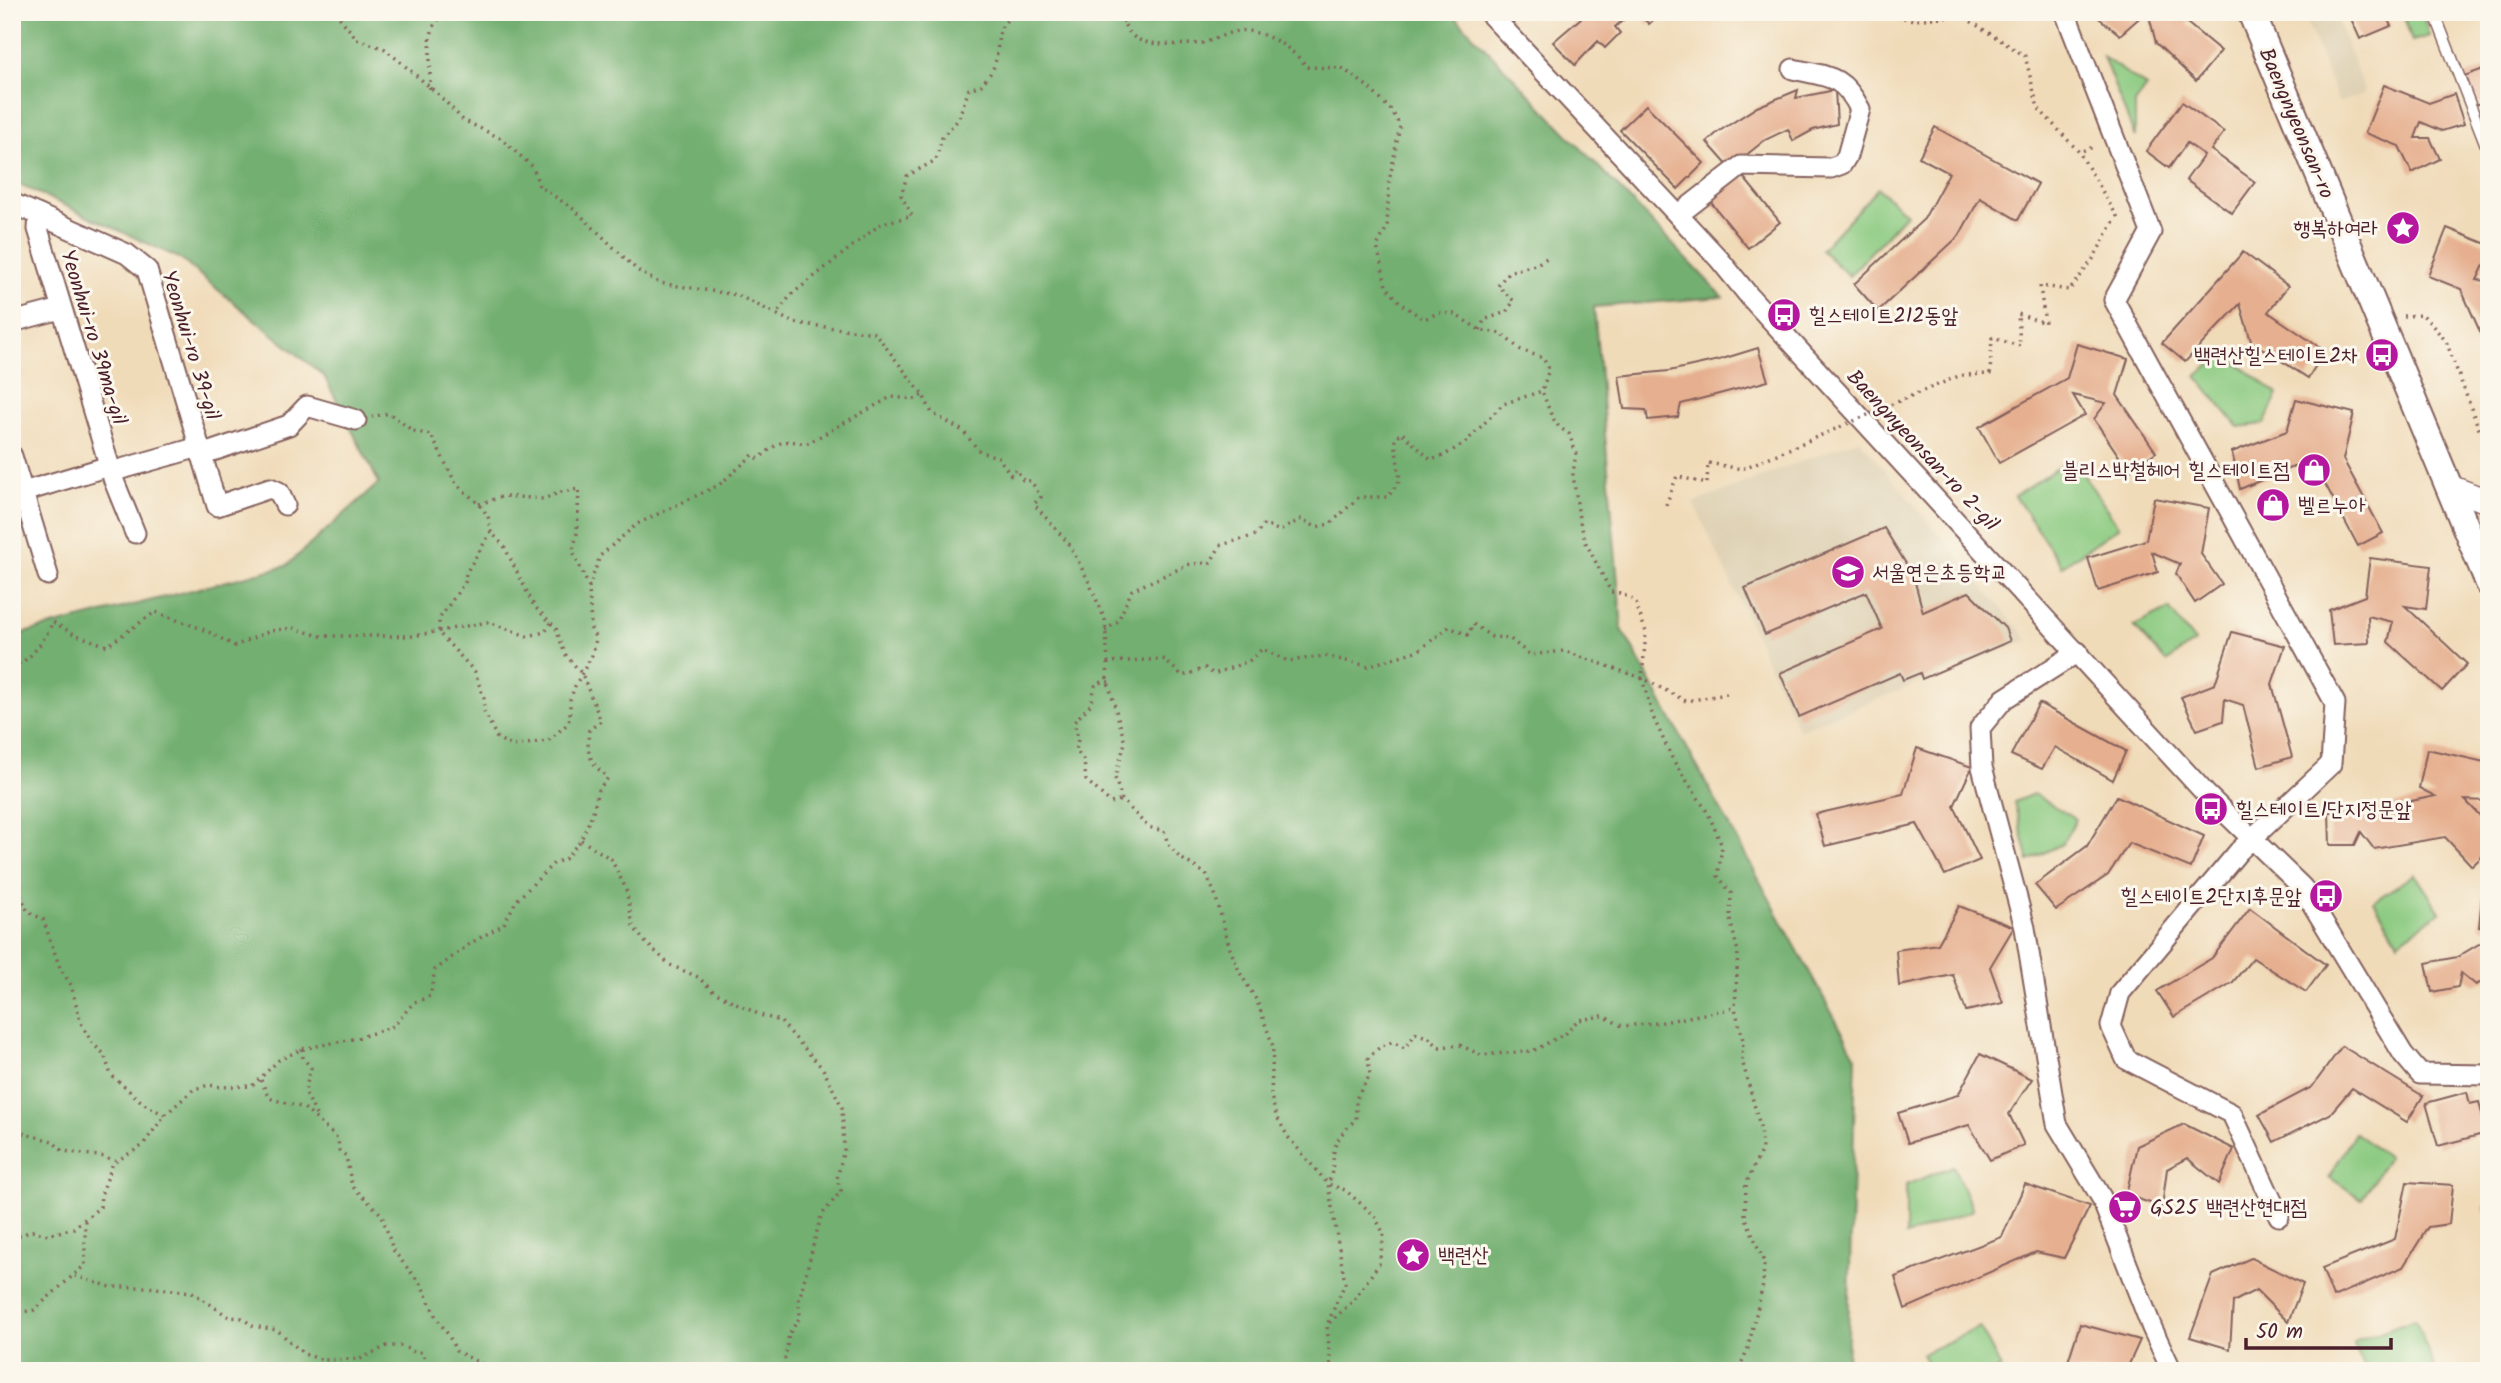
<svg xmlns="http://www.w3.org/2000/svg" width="2501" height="1383" viewBox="0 0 2501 1383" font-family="Kalam,'Poor Story',sans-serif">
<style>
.built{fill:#ddcfb1}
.green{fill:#8dcb82;stroke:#6c7556;stroke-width:2}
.forest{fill:#72af70;stroke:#5e674e;stroke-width:2}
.building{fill:#e6b090}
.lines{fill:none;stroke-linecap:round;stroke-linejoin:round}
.service-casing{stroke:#84615d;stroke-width:13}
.minor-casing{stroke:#84615d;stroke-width:23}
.tertiary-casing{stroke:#84615d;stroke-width:26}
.secondary-casing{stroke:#84615d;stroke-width:30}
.path{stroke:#84615d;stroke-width:3.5;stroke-dasharray:2 5;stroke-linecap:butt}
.service{stroke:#fff;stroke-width:10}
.minor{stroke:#fff;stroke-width:19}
.tertiary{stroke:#fff;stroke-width:23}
.secondary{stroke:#fff;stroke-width:26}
.path-bridge{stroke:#84615d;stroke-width:3.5;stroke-dasharray:2 5;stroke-linecap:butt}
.labels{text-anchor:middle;stroke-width:6;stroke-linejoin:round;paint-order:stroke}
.street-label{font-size:21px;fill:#4a1f2b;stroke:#fbf7ec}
.poi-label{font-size:21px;fill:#4a1f2b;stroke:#fbf7ec;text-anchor:start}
</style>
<rect width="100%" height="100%" fill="#fbf7ec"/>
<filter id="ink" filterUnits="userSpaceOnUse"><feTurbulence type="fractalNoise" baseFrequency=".0143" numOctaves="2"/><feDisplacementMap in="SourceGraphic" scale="14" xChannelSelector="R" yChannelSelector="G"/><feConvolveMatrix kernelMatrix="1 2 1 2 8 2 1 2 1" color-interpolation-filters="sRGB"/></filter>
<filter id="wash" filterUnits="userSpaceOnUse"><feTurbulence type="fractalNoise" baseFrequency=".00686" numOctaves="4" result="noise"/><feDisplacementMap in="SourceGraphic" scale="28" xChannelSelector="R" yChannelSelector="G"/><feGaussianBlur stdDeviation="1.57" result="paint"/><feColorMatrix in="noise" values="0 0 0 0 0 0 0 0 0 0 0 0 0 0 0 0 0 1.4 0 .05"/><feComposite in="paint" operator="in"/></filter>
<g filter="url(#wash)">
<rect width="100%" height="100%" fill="#f0dbb9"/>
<!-- built -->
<g class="built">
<polygon points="2303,12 2334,12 2365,93 2339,103"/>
<polygon points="1859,439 2028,640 1799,730 1694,503"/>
</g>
<!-- green -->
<g class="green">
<polygon points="2410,12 2422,12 2429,36 2412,41 2403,14"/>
<polygon points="2103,57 2147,87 2135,103 2135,137"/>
<polygon points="1878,188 1906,214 1849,276 1821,250"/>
<polygon points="2225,354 2278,394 2264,424 2238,427 2196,376"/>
<polygon points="2072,458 2119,527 2062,566 2015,496"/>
<polygon points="2169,609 2195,642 2166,662 2134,626"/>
<polygon points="2033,794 2076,819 2062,844 2029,861 2014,802"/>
<polygon points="2415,874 2440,912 2398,942 2374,901"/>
<polygon points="2355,1133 2388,1157 2362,1199 2329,1177"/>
<polygon points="1953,1166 1973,1210 1906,1236 1906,1185"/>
<polygon points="2415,1319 2435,1370 2366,1371 2353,1342"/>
<polygon points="1980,1327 2001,1368 1995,1371 1931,1371 1922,1354"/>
</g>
<!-- forest -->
<polygon class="forest" points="12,12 1451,12 1723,297 1594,307 1622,629 1856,1057 1847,1371 12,1371 12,636 286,566 379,483 324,376 179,258 12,181"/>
<g id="blocks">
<!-- building -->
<g class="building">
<polygon points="1588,12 1633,12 1615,27 1620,33 1605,48 1598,41 1575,65 1553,42"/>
<polygon points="1637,12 1667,12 1661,18 1658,15 1649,24"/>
<polygon points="2098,12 2146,12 2120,35 2095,15"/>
<polygon points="2148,12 2192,12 2187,23 2221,51 2196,81 2156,43"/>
<polygon points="2348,12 2384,12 2391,26 2360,39"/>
<polygon points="2489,67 2489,100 2475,105 2464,76"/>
<polygon points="2384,85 2429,103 2454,94 2464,124 2442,131 2421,122 2415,138 2430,138 2440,159 2412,173 2399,146 2365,133"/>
<polygon points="1798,90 1796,98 1835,90 1837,124 1813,130 1793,141 1788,129 1765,140 1730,168 1707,142 1718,132 1757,107"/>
<polygon points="2182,102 2224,132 2211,150 2255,182 2232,213 2186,180 2204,155 2187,143 2169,168 2146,151"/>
<polygon points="1646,105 1704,163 1678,189 1620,130"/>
<polygon points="1935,127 2038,184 2018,220 1980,198 1959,236 1878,311 1854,284 1924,219 1949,173 1919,157"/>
<polygon points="1740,173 1780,222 1748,248 1708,199"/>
<polygon points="2447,228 2489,245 2489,267 2484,265 2477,280 2489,281 2489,352 2461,289 2428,276"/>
<polygon points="2243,252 2288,286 2268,312 2325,351 2308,378 2251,341 2240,304 2185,362 2162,343"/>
<polygon points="2077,344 2128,359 2117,395 2156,452 2129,471 2094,419 2106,403 2073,395 2085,415 1999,463 1979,427 2067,378"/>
<polygon points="1758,348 1768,381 1681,404 1678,417 1648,420 1646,410 1624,409 1619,376 1669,371 1719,360"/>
<polygon points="2296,399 2354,413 2343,459 2383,533 2358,546 2312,459 2240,489 2232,452 2287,431"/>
<polygon points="2154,498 2209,508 2201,554 2222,584 2195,603 2176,574 2180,564 2152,552 2158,572 2098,591 2088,558 2146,540"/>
<polygon points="1884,528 1913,575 1923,612 1969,592 2005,628 2010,641 1922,679 1920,673 1903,680 1900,673 1799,717 1780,673 1882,629 1866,592 1765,635 1745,588"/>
<polygon points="2370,558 2431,566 2426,609 2405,606 2467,664 2442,691 2388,642 2393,622 2368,616 2369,643 2333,645 2329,610 2365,596"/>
<polygon points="2232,632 2285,646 2272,684 2292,757 2259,767 2243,705 2225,699 2223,721 2197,730 2181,697 2215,684"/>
<polygon points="2039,703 2126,751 2113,780 2055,747 2042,769 2011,755"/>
<polygon points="1917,748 1972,767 1954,806 1980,860 1945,875 1917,824 1825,846 1816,814 1903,794"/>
<polygon points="2427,749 2489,763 2487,801 2465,800 2489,825 2489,850 2472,866 2445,837 2374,849 2361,832 2355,845 2330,845 2329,812 2359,812 2435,796 2419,788"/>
<polygon points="2117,796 2204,836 2191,868 2129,843 2108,875 2056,910 2035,885 2087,846"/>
<polygon points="2483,888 2489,888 2489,928 2479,927"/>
<polygon points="1959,906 2014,927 1990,967 2003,1003 1966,1011 1953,975 1899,986 1896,950 1938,944"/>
<polygon points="2250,908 2326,965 2306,992 2253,958 2233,982 2174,1017 2157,991 2212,958"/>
<polygon points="2489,938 2489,978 2476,985 2461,973 2458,987 2432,992 2426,963 2457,957"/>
<polygon points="2342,1046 2423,1096 2407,1122 2352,1088 2330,1114 2274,1142 2259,1115 2312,1087"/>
<polygon points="1980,1054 2032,1079 2009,1114 2024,1145 1990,1160 1969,1125 1908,1143 1898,1113 1958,1095"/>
<polygon points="2467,1092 2470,1104 2479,1102 2487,1133 2438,1146 2426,1103"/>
<polygon points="2184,1124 2234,1149 2219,1184 2187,1158 2167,1169 2162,1207 2126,1195 2137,1146"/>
<polygon points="2407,1182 2453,1185 2449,1224 2428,1227 2403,1267 2333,1297 2322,1268 2395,1239"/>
<polygon points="2025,1184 2090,1206 2064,1258 2036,1252 1905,1309 1895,1277 2002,1237"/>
<polygon points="2489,1204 2489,1220 2482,1206"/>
<polygon points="2251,1258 2303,1284 2288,1322 2256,1290 2233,1302 2230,1349 2190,1337 2213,1275"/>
<polygon points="2080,1324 2140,1340 2126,1371 2065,1371"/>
</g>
</g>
</g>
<g filter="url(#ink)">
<use href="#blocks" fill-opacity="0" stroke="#84615d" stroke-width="2"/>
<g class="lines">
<!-- service casing -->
<g class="service-casing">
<polyline id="service" points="2434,12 2489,153"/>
</g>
<!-- minor casing -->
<g class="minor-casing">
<g id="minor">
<polyline points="1488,12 1719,259 1750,297 2206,794 2302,887 2403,1054 2420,1074 2489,1075"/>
<polyline points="2065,12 2151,232 2114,300 2335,703 2331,764 2239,851 2120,993 2111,1026 2126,1059 2232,1114 2279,1216"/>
<polyline points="12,203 127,254 147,270 217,506 270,488 279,492 285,505"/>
<polyline points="39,215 38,229 114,481 135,533"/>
<path d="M1678,215L1741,166L1831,168L1842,164L1847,156L1860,109C1842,74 1828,77 1793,69"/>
<polyline points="12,322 61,309"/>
<polyline points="201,455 289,425 307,406 356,420"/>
<polyline points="12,456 48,575"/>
<polyline points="111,472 199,447"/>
<polyline points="23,492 109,466"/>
<polyline points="2078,652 2004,699 1980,728 1982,767 2025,928 2057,1124 2101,1197 2152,1328 2172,1371"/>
</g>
</g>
<!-- tertiary casing -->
<g class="tertiary-casing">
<polyline id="tertiary" points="2448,486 2489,502"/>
</g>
<!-- secondary casing -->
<g class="secondary-casing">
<polyline id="secondary" points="2251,12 2489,583"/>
</g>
<!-- path -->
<g class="path">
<polyline points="335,12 357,39 385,49 438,94 463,120 500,138 533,167 539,186 575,210 637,270 659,283 737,295 776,314"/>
<path d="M1018,12C991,27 1002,43 994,66C992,73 985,80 981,85L969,89L958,120L942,137L936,160L907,176L901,195L912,216L882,223L792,294L776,314L794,323L875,333L923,395L932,413L963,431L980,452L998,457L1011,475L1016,469L1023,480L1031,481L1041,497L1034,504L1069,544L1088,580L1105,620L1108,662L1163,659L1183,676L1205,668L1214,674L1249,661L1262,649L1288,661L1325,656L1368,666L1419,650L1449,627L1468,635L1473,624L1492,637L1509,638L1530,655L1564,651L1642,678L1686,701L1727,694"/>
<path d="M1120,12C1122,21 1128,34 1137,39C1150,46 1187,45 1202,43C1217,40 1232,28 1248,31C1272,35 1293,49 1307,67L1342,68L1367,86L1392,111L1400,126L1389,182L1387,227L1377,246L1386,286L1401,304L1424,319L1438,313L1454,314L1480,330L1500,333L1521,350L1543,358L1549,369L1542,391L1552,417L1559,427L1569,434L1576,453L1573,474L1579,518L1586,543L1611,592L1620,593L1635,601L1646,632L1642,678L1653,717L1673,760L1708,813L1722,846L1718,876L1731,893L1730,919L1738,952L1735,1008L1743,1040L1742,1060L1760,1126L1762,1149L1746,1184L1745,1216L1764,1262L1763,1285L1748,1348L1738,1371"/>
<polyline points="1876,12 1914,20 1961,15 2025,56 2038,108 2079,152 2096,146"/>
<polyline points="1122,22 1133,12"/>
<polyline points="430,89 430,41 433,27 444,12"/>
<polyline points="2403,316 2423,315 2446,341 2480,432 2489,437"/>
<polyline points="1480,330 1484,320 1506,312 1514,301 1498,286 1508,272 1535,265 1547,258"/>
<polyline points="1878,410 1961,375 1990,374 1992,338 2020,346 2018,314 2045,323 2040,286 2070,290 2093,259 2117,216 2079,152"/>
<polyline points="479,504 504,496 544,499 561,492 579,489 577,533 573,551 589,587"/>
<polyline points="1666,505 1677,476 1707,484 1708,463 1742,469 1845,425"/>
<path d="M491,532L466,573L465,582L439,619V633L475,672L484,699V711L497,738L512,746L548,741L565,726L570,718V700L575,686L592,655L596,639L591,629L589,587L600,556L637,524L719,485L753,455L759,459C777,443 782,438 806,444L891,397L915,399L923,395"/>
<polyline points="1105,631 1118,621 1132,590 1190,564 1210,563 1221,545 1256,535 1264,524 1280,531 1301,519 1316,527 1330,524 1359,497 1388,497 1400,480 1395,441 1401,432 1431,460 1443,456 1465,443 1503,404 1542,391"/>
<polyline points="1108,663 1107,678 1125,743 1115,778 1122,800 1148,827 1164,831 1168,844 1179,857 1206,874 1215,894 1230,949 1240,973 1257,1001 1273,1046 1271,1096 1276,1115 1288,1137 1328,1184 1345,1190 1374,1215 1384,1234 1379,1264 1353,1301 1327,1325"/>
<path d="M12,667C31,661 45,639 53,622L74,634L107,646L155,612L205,630L235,646L270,631L293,628L320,636H413L488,622L527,636L545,632L551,623"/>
<polyline points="1109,682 1104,681 1095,686 1091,704 1074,722 1078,739 1076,750 1084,761 1086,780 1111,803 1122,800"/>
<polyline points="581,840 611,859 626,889 633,926 644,941 670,965 698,977 714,992 760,1015 780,1021 823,1069 842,1107 844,1149 837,1179 841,1191 821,1216 799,1300 800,1317 789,1334 783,1371"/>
<polyline points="12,884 21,896 28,912 43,919 60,968 71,985 81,1023 92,1043 104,1054 111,1075 144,1104 165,1115"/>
<polyline points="302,1049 303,1058 311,1068 305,1091 316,1115"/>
<polyline points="261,1080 267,1094 272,1099 304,1108 338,1139 339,1150 346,1156 352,1186 382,1215 393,1250 422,1286 436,1317 449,1336 456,1351 495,1371"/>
<polyline points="12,1124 25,1134 52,1141 63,1151 106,1157 113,1163"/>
<path d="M12,1238L32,1231L48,1235L74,1228L100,1207L101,1195L113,1163L142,1146L165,1115L194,1089L209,1085L221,1087L252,1086L279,1060L302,1049L358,1038L394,1026L413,1003L430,996L435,970L471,943L504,924L516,901L554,863L565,859L581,840L593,812L598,790L608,778C590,762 586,755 589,730L601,721L582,674L565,654L556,628L534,606L504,546L491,532L488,516L479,504L456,484L431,435L413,431L389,413L372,417"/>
<polyline points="75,1276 111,1287 147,1287 192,1292 229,1317 242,1318 253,1326 277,1330 304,1354 323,1360 360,1359 387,1346 402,1346 416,1353 421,1352 430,1367 438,1371"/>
<polyline points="12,1314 34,1310 85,1265 85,1221"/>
<path d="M1331,1371L1327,1325L1345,1283L1328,1184C1334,1169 1332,1165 1334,1151C1336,1138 1347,1128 1356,1119V1099L1370,1075L1368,1058L1380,1047L1392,1042L1405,1048L1416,1033L1429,1038L1439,1047L1460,1045L1481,1055L1533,1051L1566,1033L1578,1020L1603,1016L1622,1026L1658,1023L1734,1008"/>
</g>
<!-- service -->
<use href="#service" class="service"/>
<!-- minor -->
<use href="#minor" class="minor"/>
<!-- tertiary -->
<use href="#tertiary" class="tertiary"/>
<!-- secondary -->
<use href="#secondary" class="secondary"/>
<!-- path-bridge -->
<polyline class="path-bridge" points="1847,424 1877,411"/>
</g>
</g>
<!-- icons -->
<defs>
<g id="sight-disc" transform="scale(1.75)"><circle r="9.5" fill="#b5179e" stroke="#fbf7ec"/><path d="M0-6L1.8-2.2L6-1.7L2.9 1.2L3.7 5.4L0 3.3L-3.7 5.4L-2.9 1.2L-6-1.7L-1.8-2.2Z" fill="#fff"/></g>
<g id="bus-disc" transform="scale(1.75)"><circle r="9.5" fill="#b5179e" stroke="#fbf7ec"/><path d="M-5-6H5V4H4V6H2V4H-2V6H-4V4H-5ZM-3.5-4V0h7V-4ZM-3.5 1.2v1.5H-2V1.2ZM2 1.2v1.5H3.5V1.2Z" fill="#fff"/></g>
<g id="shop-disc" transform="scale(1.75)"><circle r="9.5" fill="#b5179e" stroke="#fbf7ec"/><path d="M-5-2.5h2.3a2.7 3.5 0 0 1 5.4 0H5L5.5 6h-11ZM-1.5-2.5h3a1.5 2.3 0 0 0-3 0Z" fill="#fff"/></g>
<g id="school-disc" transform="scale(1.75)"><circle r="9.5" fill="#b5179e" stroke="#fbf7ec"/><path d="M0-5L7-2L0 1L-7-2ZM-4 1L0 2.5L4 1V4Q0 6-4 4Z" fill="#fff"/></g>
<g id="supermarket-disc" transform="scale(1.75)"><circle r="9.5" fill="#b5179e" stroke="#fbf7ec"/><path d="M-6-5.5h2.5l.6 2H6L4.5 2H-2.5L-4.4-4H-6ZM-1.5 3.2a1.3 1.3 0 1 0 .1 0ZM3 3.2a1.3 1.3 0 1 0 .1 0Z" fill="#fff"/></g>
</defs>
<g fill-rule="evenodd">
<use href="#sight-disc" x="2403" y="228"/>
<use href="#bus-disc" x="1784" y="315"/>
<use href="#bus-disc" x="2382" y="355"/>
<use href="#shop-disc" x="2314" y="470"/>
<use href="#shop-disc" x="2273" y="505"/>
<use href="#school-disc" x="1848" y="572"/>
<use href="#bus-disc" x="2211" y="809"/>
<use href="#bus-disc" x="2326" y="896"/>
<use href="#supermarket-disc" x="2125" y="1207"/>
<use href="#sight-disc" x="1413" y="1255"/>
</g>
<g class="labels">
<!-- street labels -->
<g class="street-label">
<text transform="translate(2297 123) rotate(67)" y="7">Baengnyeonsan-ro</text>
<text transform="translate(94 337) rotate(73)" y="7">Yeonhui-ro 39ma-gil</text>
<text transform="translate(191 345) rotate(73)" y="7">Yeonhui-ro 39-gil</text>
<text transform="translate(1923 450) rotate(47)" y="7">Baengnyeonsan-ro 2-gil</text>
</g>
<!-- poi labels -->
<g class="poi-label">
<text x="2378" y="235" text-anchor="end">행복하여라</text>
<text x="1809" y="322">힐스테이트212동앞</text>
<text x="2358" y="362" text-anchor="end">백련산힐스테이트2차</text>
<text x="2290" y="477" text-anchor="end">블리스박철헤어 힐스테이트점</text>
<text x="2298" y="512">벨르누아</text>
<text x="1872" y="579">서울연은초등학교</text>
<text x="2236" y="816">힐스테이트1단지정문앞</text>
<text x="2302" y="903" text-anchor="end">힐스테이트2단지후문앞</text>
<text x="2150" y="1214">GS25 백련산현대점</text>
<text x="1438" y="1262">백련산</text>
</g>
</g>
<!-- margin -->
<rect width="2501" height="1383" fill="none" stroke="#fbf7ec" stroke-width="42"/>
<!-- scale -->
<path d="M2246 1338v10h145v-10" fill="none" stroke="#4a1f2b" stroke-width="3.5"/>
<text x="2256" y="1338" font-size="21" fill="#4a1f2b" stroke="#fbf7ec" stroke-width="5" paint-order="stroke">50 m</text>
</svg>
